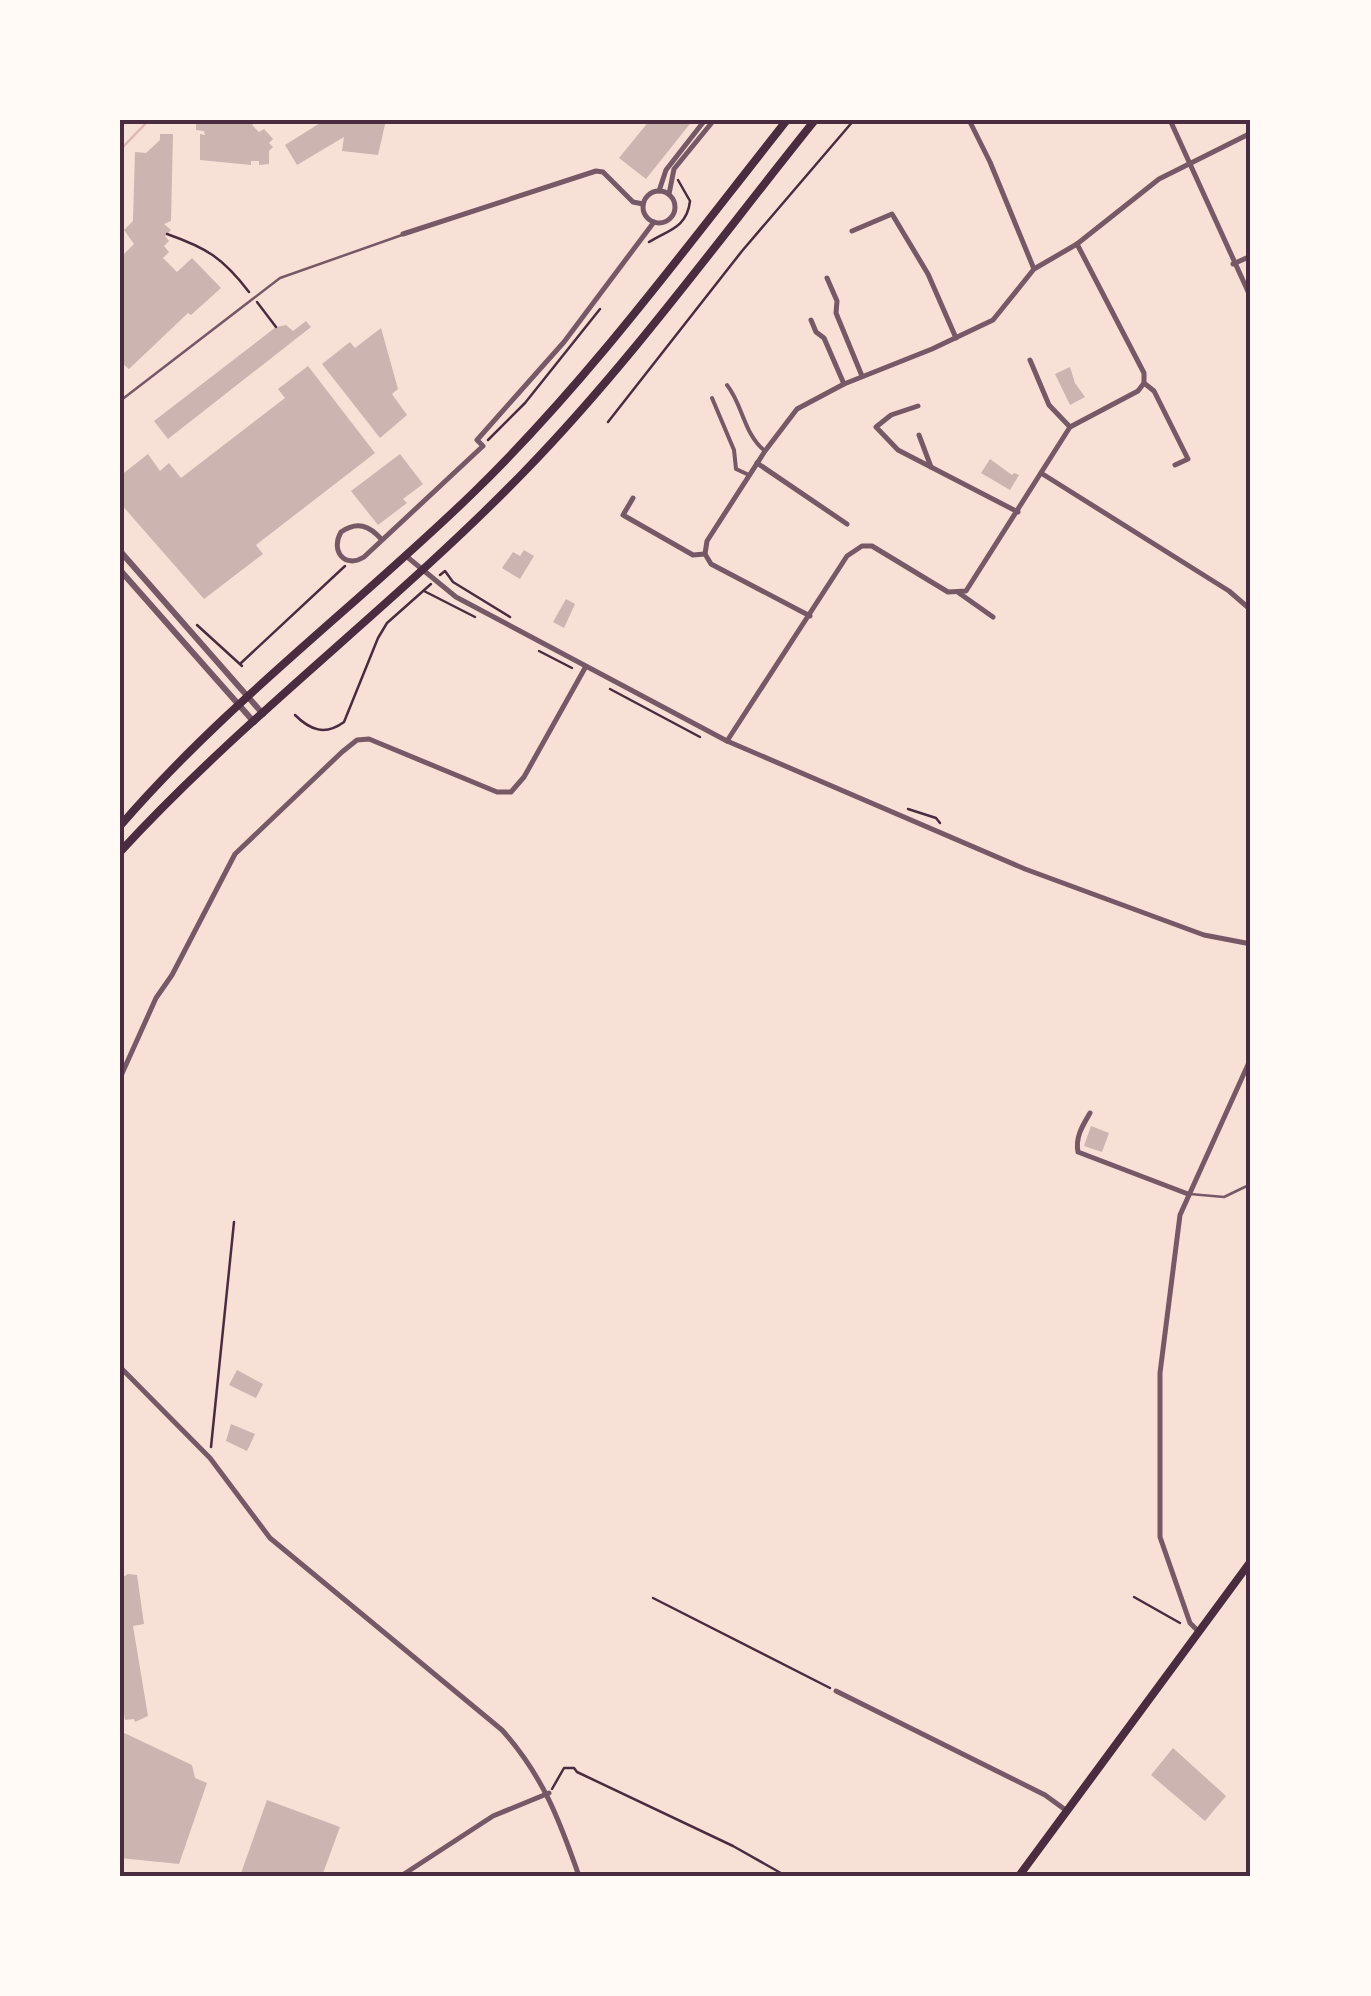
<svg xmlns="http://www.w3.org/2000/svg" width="1371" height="1996" viewBox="0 0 1371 1996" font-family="'Open Sans',sans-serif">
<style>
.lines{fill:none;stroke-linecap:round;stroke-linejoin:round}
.stream{stroke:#dcb8b0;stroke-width:2.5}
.building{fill:#ccb4b1}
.path{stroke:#4a2c40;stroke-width:2.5}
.service{stroke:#755966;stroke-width:2.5}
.pedestrian{stroke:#755966;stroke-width:4}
.minor{stroke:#755966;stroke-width:5}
.tertiary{stroke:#755966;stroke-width:6}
.primary{stroke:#4a2c40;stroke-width:8}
.trunk{stroke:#4a2c40;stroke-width:8}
.neatline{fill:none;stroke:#4a2c40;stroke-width:4}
</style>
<rect width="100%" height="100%" fill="#f7e1d7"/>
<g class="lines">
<!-- stream -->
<polyline class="stream" points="120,150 149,120"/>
</g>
<!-- building -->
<g class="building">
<polygon points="196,120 258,120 252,125 259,132 264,129 273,139 269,143 273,147 269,151 269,164 259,165 259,161 251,161 251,165 200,160 200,134 205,135 204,131 196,130"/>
<polygon points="325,120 386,120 378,155 342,151 344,137 297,165 285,145"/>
<polygon points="650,120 693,120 646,179 619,158"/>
<polygon points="160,134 173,134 171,221 164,224 171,230 165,236 169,241 164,246 169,252 163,258 177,272 192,258 221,288 191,315 188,313 129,369 123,364 120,367 120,249 124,254 134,244 124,230 133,221 135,152 146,153 160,140"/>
<polygon points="306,321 311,327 168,439 154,421 276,327 286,325 293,331"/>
<polygon points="381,328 398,389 392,394 407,415 380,438 322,364 350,342 355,348"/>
<polygon points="308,366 375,453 256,545 263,554 204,599 120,503 120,476 148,454 160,471 169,463 181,478 285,398 278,389"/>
<polygon points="1070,367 1075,383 1085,397 1070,405 1055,374"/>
<polygon points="400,454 423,484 403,499 407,503 378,525 351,491"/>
<polygon points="990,459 1012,475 1014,473 1019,475 1010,490 981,473"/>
<polygon points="524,550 534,556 520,579 502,568 513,552 520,556"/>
<polygon points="566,599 575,604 564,628 553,622"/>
<polygon points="1091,1126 1109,1133 1102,1152 1084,1146"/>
<polygon points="237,1370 263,1384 256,1398 229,1385"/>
<polygon points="231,1424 255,1434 247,1451 226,1441"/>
<polygon points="128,1574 137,1575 144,1624 133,1626 148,1716 135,1722 134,1719 125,1720 120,1690 120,1620 124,1620 120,1579"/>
<polygon points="120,1731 192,1765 195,1778 207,1783 179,1864 120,1858"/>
<polygon points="1173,1748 1226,1796 1205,1821 1151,1775"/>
<polygon points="267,1800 340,1827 322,1876 240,1876"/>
</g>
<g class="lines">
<!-- path -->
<g class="path">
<path d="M167,234C207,248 223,258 249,292"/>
<path d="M649,242C668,230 687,228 690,201L678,180"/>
<polyline points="257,302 276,327"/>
<polyline points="608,422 742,251 854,120"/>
<polyline points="488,440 525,403 600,309"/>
<polyline points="440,575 445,571 453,582 510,617"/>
<polyline points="424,591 475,617"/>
<polyline points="197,625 242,666"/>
<polyline points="539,651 572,668"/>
<polyline points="241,663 345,566"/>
<polyline points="610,689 700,737"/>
<path d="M295,715C310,730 325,736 344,722L378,638L387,623L431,584"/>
<polyline points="908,809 936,818 940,823"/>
<polyline points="211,1447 234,1222"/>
<polyline points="1134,1597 1180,1623"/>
<polyline points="653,1598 830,1688"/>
<polyline points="552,1789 564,1768 574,1768 577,1772 733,1846 786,1876"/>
</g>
<!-- service -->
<g class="service">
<polyline points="120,401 280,278 402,235"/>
<polyline points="1251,1142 1251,1171"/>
<polyline points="1190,1194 1224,1197 1251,1184"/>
</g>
<!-- pedestrian -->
<g class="pedestrian">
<path d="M727,385C743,405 744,435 765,451"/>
<polyline points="712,398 734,450 736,469 749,475"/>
</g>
<!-- minor -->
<g class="minor">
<polyline points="969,120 990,162 1034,269"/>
<polyline points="1170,120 1251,298"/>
<polyline points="120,125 125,120"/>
<circle cx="659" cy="207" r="16"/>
<polyline points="659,191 666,170 705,120"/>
<polyline points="669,194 674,169 714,120"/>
<polyline points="852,231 892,214 928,274 956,338"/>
<polyline points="403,234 596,171 603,172 633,202 643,204"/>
<polyline points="1077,244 1144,373 1144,383 1154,391 1188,459 1175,465"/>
<polyline points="1233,264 1251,256"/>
<polyline points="827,278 837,301 836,313 862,376"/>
<polyline points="811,320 816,332 824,338 844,384"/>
<polyline points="1030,360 1049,405 1070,427"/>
<polyline points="918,406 891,415 876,427 898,450 1018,512"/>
<polyline points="919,435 931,467"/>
<polyline points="757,463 847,524"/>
<polyline points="1041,473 1229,591 1251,610"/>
<polyline points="633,498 623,515 693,555 705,554 711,564 810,616"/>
<path d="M382,540C369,525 357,521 341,532C330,551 345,569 364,557L483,446L477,440L564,342L654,222"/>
<polyline points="705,554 707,541 765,451 797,409 844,384 932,349 993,320 1034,269 1077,244 1159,179 1251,133"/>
<polyline points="406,556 456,597 727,741 1025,869 1204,935 1251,944"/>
<polyline points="959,593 993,617"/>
<polyline points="727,741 847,556 862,546 872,546 948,592 966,591 1070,427 1138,391 1144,383"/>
<polyline points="120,1078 156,998 172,975 235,854 342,752 357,740 369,739 497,792 511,792 524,777 585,668"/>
<path d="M1090,1113C1083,1125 1075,1137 1078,1152L1188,1194"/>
<path d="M120,1367L210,1458L270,1538L502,1730C543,1776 559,1819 579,1876"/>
<polyline points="1198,1631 1190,1623 1160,1537 1160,1373 1180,1215 1251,1058"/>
<polyline points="836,1691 1045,1795 1067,1811"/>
<polyline points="401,1876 493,1816 549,1793"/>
</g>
<!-- tertiary -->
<g class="tertiary">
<polyline points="120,551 263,714"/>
<polyline points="120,570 254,722"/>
</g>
<!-- primary -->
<polyline class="primary" points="1019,1876 1251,1561"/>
<!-- trunk -->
<g class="trunk">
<path d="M120,826C226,703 358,605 474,492C590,379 687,246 787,120"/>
<path d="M120,852C245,716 395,605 524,472C630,363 720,238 815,120"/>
</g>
</g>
<!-- border -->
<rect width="1371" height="1996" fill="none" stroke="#fffaf5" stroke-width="245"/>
<rect x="122" y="122" width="1126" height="1752" class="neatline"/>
</svg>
